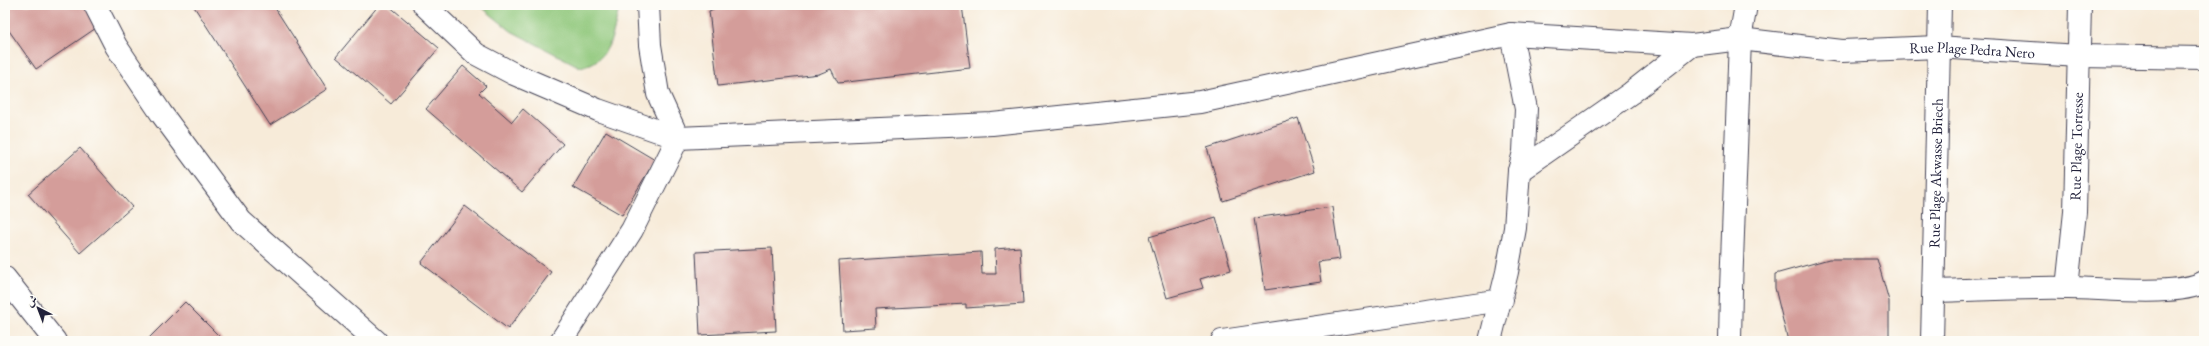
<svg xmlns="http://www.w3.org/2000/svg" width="2209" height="346" viewBox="0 0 2209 346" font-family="'EB Garamond',Amiri,serif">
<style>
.green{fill:#8fc77a;stroke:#58745a}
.building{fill:#d49d9a}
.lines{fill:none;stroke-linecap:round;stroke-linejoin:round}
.minor-casing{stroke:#424053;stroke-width:24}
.minor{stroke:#fff;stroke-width:22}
.labels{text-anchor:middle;stroke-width:3;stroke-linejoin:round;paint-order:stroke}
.street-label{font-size:15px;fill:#22223b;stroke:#fdfcf7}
</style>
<rect width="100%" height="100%" fill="#fdfcf7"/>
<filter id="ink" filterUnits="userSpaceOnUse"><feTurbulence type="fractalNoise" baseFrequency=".025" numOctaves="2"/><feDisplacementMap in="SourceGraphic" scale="8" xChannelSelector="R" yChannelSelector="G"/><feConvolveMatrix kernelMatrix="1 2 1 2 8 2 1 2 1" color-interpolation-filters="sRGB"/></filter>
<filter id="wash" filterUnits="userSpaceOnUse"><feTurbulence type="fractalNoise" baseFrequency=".012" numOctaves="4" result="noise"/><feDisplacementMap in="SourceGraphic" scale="16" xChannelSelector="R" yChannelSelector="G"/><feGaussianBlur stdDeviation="0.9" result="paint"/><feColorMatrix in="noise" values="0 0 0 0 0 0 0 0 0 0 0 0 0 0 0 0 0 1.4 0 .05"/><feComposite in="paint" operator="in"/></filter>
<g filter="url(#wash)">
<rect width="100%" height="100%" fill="#f7ebd9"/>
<!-- green -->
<path class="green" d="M479,5H620C613,31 612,62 580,67L511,31Z"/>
<g id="blocks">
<!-- building -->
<g class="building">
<polygon points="5,5 89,5 102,24 36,69 5,25"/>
<polygon points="193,5 273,5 327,89 270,125"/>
<polygon points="379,5 388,5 439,48 391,104 336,57"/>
<polygon points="722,5 962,5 970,68 838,83 831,69 819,74 718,86 709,11"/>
<polygon points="463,66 486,86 479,93 512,122 523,109 563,144 522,192 426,109"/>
<polygon points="1298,118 1315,171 1223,201 1207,148"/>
<polygon points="606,131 655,160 622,215 573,187"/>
<polygon points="80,148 132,207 80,253 28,194"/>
<polygon points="465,206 551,272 508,329 421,263"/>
<polygon points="1332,207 1340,259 1318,262 1321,282 1265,290 1254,218"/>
<polygon points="1216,217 1231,270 1200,279 1203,288 1167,298 1149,237"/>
<polygon points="1020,247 1023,304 966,308 966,304 875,309 876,328 843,330 839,261 981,252 982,274 996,274 995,249"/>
<polygon points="772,248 776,331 700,335 696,252"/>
<polygon points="1829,259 1877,259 1889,301 1889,341 1788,341 1775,288 1775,274"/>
<polygon points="185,302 224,341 146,341"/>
</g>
</g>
</g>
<g filter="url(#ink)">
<use href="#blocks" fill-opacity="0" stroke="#424053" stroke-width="1"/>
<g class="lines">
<!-- minor casing -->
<g class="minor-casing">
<g id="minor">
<polyline points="95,5 116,46 161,113 241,221 376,341"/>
<path id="s1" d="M424,5L476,54L514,74L598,110L678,138L992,124L1200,102L1511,34L1692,45L1740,39L1842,51L1938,47L2079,56L2204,58"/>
<polyline points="1519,171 1631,93 1692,45"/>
<polyline points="5,278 55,341"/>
<path id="s2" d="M2067,288L2075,212L2080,5"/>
<path d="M1934,291C1979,290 2024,287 2068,288C2102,288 2177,297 2204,282"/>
<polyline points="561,341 632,230 678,138 658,94 650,45 648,5"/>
<polyline points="1222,341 1502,300"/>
<polyline points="1490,341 1507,272 1515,228 1519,171 1524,152 1526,109 1511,34"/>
<polyline points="1730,341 1731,289 1740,39 1746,5"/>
<path id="s3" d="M1932,341L1940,5"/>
</g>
</g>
<!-- minor -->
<use href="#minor" class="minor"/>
</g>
</g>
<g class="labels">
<!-- street labels -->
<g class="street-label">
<text dy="5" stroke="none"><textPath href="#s1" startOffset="1595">Rue Plage Pedra Nero</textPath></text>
<text dy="5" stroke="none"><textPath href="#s2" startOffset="142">Rue Plage Torresse</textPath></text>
<text dy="5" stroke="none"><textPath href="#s3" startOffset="168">Rue Plage Akwasse Briech</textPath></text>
</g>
</g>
<!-- margin -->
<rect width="2209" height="346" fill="none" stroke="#fdfcf7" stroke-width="20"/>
<!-- north arrow -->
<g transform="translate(38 308) rotate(318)" stroke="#fdfcf7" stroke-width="3" paint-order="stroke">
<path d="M0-3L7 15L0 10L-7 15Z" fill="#22223b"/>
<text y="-6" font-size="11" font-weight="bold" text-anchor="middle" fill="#22223b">ش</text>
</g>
</svg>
